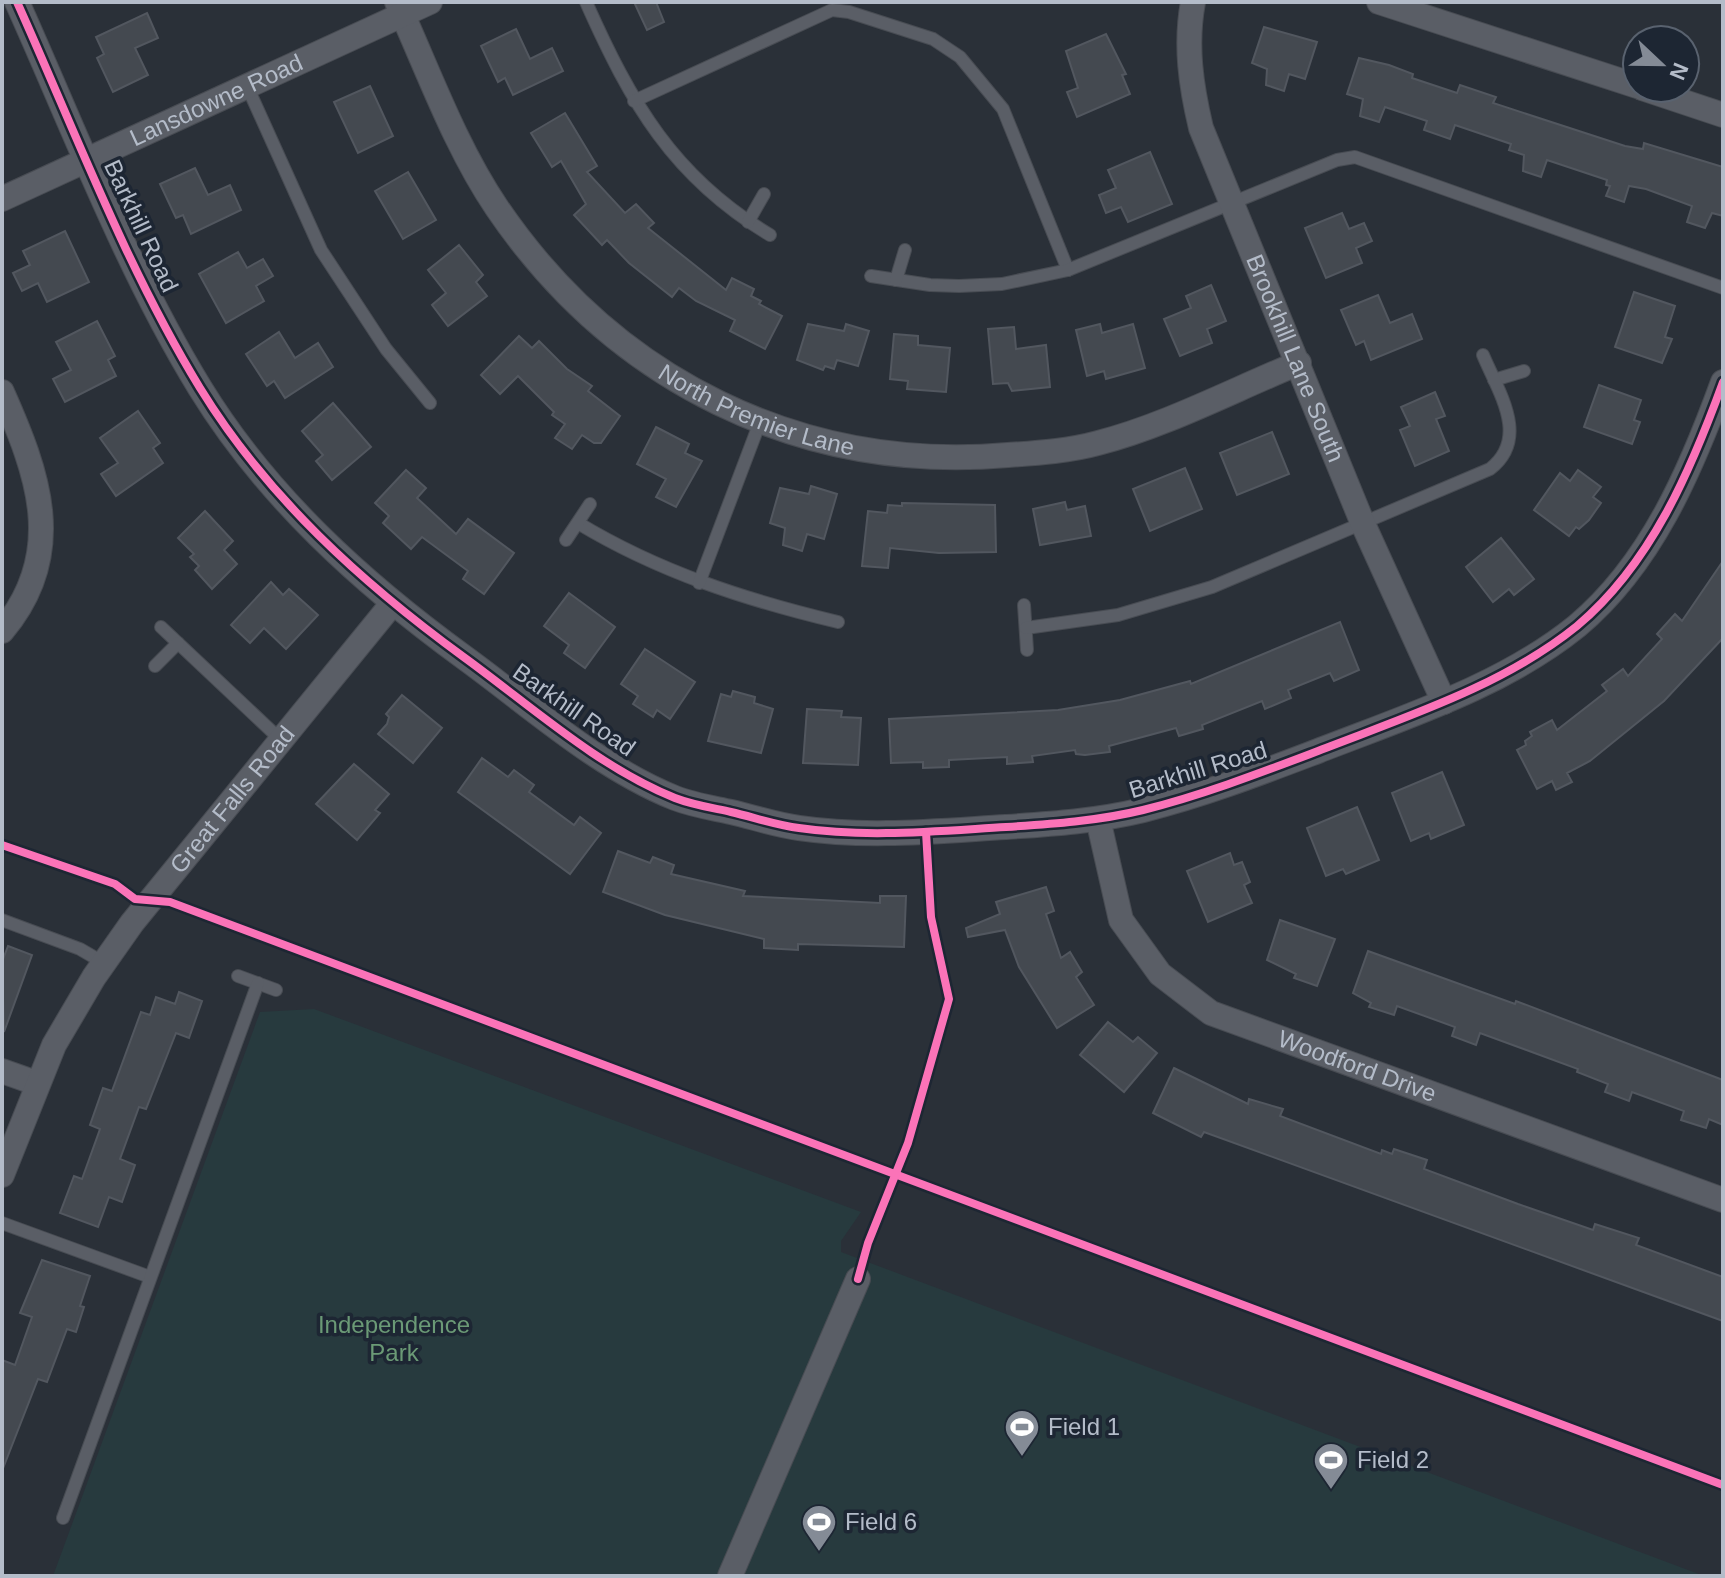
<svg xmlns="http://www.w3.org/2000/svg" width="1725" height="1578" viewBox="0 0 1725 1578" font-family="Helvetica,sans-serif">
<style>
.green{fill:#273a3e}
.building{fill:#444950;stroke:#52575f;stroke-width:2}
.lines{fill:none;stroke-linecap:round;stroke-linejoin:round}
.service-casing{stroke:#484c53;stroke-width:14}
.minor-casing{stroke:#484c53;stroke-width:26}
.service{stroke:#5a5e66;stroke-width:12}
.minor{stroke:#5a5e66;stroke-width:24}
.cycleway-casing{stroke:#1d2633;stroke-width:13}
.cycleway{stroke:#fb73b8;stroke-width:8}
.labels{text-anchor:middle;stroke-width:7;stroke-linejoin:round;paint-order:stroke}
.street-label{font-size:24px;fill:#b4bcc9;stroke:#1d2633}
.park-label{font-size:24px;fill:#6b9a76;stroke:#1d2633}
.poi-label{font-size:24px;fill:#b4bcc9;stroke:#1d2633;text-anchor:start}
</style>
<rect width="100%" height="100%" fill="#2a3038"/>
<!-- green -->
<polygon class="green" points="314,1009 861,1212 841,1241 841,1252 1704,1576 53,1576 260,1012"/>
<!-- building -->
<g class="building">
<polygon points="634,2 656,2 664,22 647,30"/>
<polygon points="147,13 158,38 135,48 148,75 113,92 97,58 104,54 96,37"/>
<polygon points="1264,27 1317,42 1305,79 1289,74 1284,91 1266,85 1267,69 1252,63"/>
<polygon points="516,29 530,59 552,48 563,71 513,95 505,78 498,82 481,46"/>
<polygon points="1106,34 1126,74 1122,75 1130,94 1077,117 1067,92 1078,88 1066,51"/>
<polygon points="1359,58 1389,65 1413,74 1412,78 1457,93 1460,85 1496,97 1493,103 1625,146 1643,149 1644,143 1723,167 1723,216 1712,213 1705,228 1687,222 1692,206 1646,189 1629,186 1624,202 1606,196 1610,186 1606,185 1607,180 1547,160 1541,177 1523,171 1524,155 1509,150 1511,144 1455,125 1450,139 1424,130 1427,121 1385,107 1379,122 1360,116 1363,99 1347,94"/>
<polygon points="370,86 393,136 358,153 334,102"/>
<polygon points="565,113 597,166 587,172 625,213 636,204 654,223 648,228 726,290 732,278 754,289 751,296 761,301 759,304 782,316 765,349 730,331 735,320 696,301 679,288 672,297 629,263 607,240 602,245 574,215 586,204 561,161 552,167 531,133"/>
<polygon points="1150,152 1172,204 1128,222 1121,207 1106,213 1099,195 1116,188 1108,170"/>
<polygon points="195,168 208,195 230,185 241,210 191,234 183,215 176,218 160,184"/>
<polygon points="408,172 436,220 403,239 375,191"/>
<polygon points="1342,213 1349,229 1364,223 1372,241 1356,248 1362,263 1326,278 1305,228"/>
<polygon points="65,231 89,282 47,302 38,283 22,291 13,273 30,265 23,251"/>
<polygon points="459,245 483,275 476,282 487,296 448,326 432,305 446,293 428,270"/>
<polygon points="238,252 247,268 263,259 273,276 256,286 264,301 226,323 199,274"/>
<polygon points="1211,285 1226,321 1207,329 1212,343 1180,356 1164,319 1191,308 1186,296"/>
<polygon points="1634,292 1675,306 1665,337 1672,339 1662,363 1615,347"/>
<polygon points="1378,295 1390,323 1412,314 1422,339 1371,360 1364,341 1356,345 1341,310"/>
<polygon points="97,321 115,356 108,360 116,376 65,402 53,379 71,370 56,342"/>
<polygon points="808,324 844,331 846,324 869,331 858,366 837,360 834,369 825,366 823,370 797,360"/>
<polygon points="1100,324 1102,333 1133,324 1145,368 1106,379 1104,371 1087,376 1076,330"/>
<polygon points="1014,327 1016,349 1046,345 1050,387 1012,391 1008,383 993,384 988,329"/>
<polygon points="279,332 295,358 318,343 333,367 285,398 274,381 267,386 246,354"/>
<polygon points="894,334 918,336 918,345 950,348 946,392 907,389 908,381 890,379"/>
<polygon points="519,336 532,348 539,341 567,369 592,386 588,391 620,416 601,443 594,443 582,435 572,449 555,438 565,424 552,415 554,412 518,376 500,394 481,375"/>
<polygon points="1599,385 1641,400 1634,420 1640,422 1632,444 1584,427"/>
<polygon points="1435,392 1445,416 1436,419 1449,451 1415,466 1400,430 1410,426 1401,407"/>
<polygon points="333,403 371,447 332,480 316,461 323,455 302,431"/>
<polygon points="138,411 160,443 153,448 163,463 116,496 101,474 118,463 100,438"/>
<polygon points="656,427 689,444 685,453 702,461 676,507 656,497 666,479 637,464"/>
<polygon points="1272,432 1289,474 1237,495 1220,453"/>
<polygon points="1185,468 1202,509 1150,531 1133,489"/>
<polygon points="406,470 426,488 417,498 456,534 468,519 514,553 484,594 463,579 468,571 422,537 411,549 383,523 389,516 375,503"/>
<polygon points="1578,470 1601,487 1593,497 1601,503 1589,520 1579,529 1576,527 1569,536 1534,510 1560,473 1570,481"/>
<polygon points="811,486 837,494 824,539 807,534 802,551 783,545 785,528 770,523 780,488 809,494"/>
<polygon points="1065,502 1067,510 1085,506 1091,536 1040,545 1033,509"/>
<polygon points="902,503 995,505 996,552 939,553 890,548 888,568 862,566 868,511 887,513 888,505 902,506"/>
<polygon points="205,511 233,541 224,550 237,564 212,589 195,570 199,566 190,557 194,554 178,538"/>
<polygon points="1501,538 1534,579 1514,595 1509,589 1493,602 1466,567"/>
<polygon points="1723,561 1723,638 1664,701 1590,761 1567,773 1572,782 1556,790 1552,781 1537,789 1517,750 1526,745 1525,741 1532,736 1530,732 1552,720 1557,730 1607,691 1602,685 1623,669 1628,676 1662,639 1657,634 1675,614 1682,621"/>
<polygon points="271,582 283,595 289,589 318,615 286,649 264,628 250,643 231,625"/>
<polygon points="569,593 615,627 585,668 564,653 569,645 544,626"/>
<polygon points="1340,622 1359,670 1334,681 1330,673 1288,690 1291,698 1265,709 1262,701 1202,725 1203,729 1179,736 1176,728 1109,746 1110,752 1085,755 1076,754 1075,750 1032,756 1033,762 1007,764 1007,757 949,760 949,767 923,768 923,762 891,763 889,719 1058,710 1120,700 1190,681 1191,684"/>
<polygon points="645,649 695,682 670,719 657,710 653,717 633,704 638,696 621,684"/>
<polygon points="733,691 755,697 754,703 773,709 761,753 708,741 721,694 731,697"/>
<polygon points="402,695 442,728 413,763 378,734 387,724 389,717 386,714"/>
<polygon points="807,709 842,711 841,717 861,718 858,765 803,763"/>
<polygon points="482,758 508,777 514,770 534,785 529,792 574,825 580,817 601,833 570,874 458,792"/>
<polygon points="354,764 389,794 375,810 380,813 357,840 316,804"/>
<polygon points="1442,772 1464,825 1431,839 1429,833 1411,841 1392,793"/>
<polygon points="1357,807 1379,860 1346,874 1343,869 1326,876 1307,828"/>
<polygon points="618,851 650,863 653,857 674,865 671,874 745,891 743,896 880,903 880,896 906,896 904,947 798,944 798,950 764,948 764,939 665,915 603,892"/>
<polygon points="1230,853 1234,865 1242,862 1250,882 1244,885 1252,903 1208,922 1187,871"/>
<polygon points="1046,887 1054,911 1046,914 1061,958 1070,952 1082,972 1076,977 1094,1005 1057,1028 1019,967 1005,930 968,937 966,928 1000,914 996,902"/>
<polygon points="1280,920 1335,939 1317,986 1294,978 1296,974 1267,960"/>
<polygon points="8,946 32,955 4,1032 2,962"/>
<polygon points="1368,951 1515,1004 1516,1001 1723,1080 1723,1125 1709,1119 1706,1128 1681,1120 1684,1111 1632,1092 1629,1101 1605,1092 1608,1084 1577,1072 1578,1069 1480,1033 1476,1045 1452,1036 1455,1027 1397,1006 1394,1015 1369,1007 1371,1003 1353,993"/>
<polygon points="179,992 202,1001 189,1038 176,1033 146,1109 139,1107 120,1159 135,1165 122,1202 109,1197 98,1227 60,1213 74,1176 82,1179 100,1129 90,1125 103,1088 112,1091 141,1012 150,1015 156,997 175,1004"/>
<polygon points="1108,1022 1133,1042 1138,1037 1157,1053 1124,1092 1080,1055"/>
<polygon points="1174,1068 1248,1104 1249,1099 1283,1109 1280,1116 1381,1154 1382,1150 1392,1154 1394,1149 1427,1160 1424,1169 1518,1204 1593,1230 1595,1224 1639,1238 1636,1245 1723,1277 1723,1321 1204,1132 1201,1137 1153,1113"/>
<polygon points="42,1260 90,1276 80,1306 84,1307 76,1332 67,1329 47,1382 38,1379 2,1471 2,1360 15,1365 32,1317 20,1313"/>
</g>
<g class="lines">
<!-- service casing -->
<g class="service-casing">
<g id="service">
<path d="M586,2C631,103 673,177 770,235"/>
<polyline points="247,86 321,250 386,349 430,403"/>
<polyline points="634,101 832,10 849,12 933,39 960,57 1003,109 1068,270"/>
<polyline points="748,222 764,194"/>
<polyline points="871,276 930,285 959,286 1002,284 1068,270 1337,160 1355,157 1723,288"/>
<polyline points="896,280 905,250"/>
<polyline points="1494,380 1524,371"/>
<path d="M578,523C659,572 746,600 838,622"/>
<polyline points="566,540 590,504"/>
<polyline points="699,583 760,422"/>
<polyline points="1024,605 1027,650"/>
<polyline points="161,627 282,741"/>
<path d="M1026,628L1118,615L1212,587L1490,469C1530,438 1499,393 1483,355"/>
<polyline points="155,666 178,643"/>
<polyline points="2,920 80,949 104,963"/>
<polyline points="238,976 276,990"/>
<polyline points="2,1223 150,1277"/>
<polyline points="63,1518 258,983"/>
</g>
</g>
<!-- minor casing -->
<g class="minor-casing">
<g id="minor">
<path d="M17,2C75,131 126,267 200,388C267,497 362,583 465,658C531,706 598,767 675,798C693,805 713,808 731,812C753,817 776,825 799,828C867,838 937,831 1006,827C1052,824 1098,821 1143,810C1203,795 1260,773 1318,751C1405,717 1503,686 1577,626C1651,564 1691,470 1723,382"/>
<path id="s1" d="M397,2C428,70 455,146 497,208C614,380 800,473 1008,455C1037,453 1069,451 1098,443C1165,426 1235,389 1299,363"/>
<path id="s2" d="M1193,2C1185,45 1191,86 1201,128L1363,524L1444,702"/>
<polyline points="1379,2 1637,86"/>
<polyline points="1642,88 1723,115"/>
<path id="s3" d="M2,199L430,2"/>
<path d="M2,392C38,473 68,553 2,631"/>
<path id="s4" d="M1098,819L1121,920L1160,974L1211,1013L1723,1200"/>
<polyline points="2,1071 36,1083"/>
<path id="s5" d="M2,1175L54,1045L94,977L132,923L392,604"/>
<polyline points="730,1576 858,1279"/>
</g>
</g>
<!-- service -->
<use href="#service" class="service"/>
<!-- minor -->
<use href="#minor" class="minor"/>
<!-- cycleway casing -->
<g class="cycleway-casing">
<g id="cycleway">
<path d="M17,2C75,131 126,267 200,388C267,497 362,583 465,658C531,706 598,767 675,798C693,805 713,808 731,812C753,817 776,825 799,828C867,838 937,831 1006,827C1052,824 1098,821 1143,810C1203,795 1260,773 1318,751C1405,717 1503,686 1577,626C1651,564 1691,470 1723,382"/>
<polyline points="2,845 115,884 135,899 170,902 1723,1485"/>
<polyline points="858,1279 868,1243 908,1143 949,999 931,917 926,832"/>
</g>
</g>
<!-- cycleway -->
<use href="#cycleway" class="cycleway"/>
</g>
<!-- icons -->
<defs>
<g id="stadium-pin" transform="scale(1.8)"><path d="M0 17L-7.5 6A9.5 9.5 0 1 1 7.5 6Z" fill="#848b96" stroke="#1d2633"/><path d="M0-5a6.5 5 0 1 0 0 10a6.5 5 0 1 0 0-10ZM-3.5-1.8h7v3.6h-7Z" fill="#fff"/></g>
</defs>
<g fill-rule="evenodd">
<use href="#stadium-pin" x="1022" y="1427"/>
<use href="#stadium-pin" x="1331" y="1460"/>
<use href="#stadium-pin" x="819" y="1522"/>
</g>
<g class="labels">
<!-- street labels -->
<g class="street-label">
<text dy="8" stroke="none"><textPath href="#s3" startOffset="236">Lansdowne Road</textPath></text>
<text transform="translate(141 226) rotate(65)" y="8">Barkhill Road</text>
<text dy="8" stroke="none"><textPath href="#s2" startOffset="376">Brookhill Lane South</textPath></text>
<text dy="8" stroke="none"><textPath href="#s1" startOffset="566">North Premier Lane</textPath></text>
<text transform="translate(574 710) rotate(35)" y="8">Barkhill Road</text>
<text transform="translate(1198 770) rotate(-17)" y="8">Barkhill Road</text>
<text dy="8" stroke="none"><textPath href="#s5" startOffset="444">Great Falls Road</textPath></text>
<text dy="8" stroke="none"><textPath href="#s4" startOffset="390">Woodford Drive</textPath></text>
</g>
<!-- park labels -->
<g class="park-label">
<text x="394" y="1333">Independence<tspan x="394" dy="28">Park</tspan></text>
</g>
<!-- poi labels -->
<g class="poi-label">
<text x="1048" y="1435">Field 1</text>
<text x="1357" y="1468">Field 2</text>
<text x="845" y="1530">Field 6</text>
</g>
</g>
<!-- border -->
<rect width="1725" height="1578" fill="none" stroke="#b4bcc9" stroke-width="8"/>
<!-- north arrow -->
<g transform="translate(1661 64) rotate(112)"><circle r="38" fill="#1d2633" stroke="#59626f" stroke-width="2"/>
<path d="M0-6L14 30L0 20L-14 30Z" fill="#848b96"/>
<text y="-12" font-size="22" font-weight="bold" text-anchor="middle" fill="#b4bcc9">N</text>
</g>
</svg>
